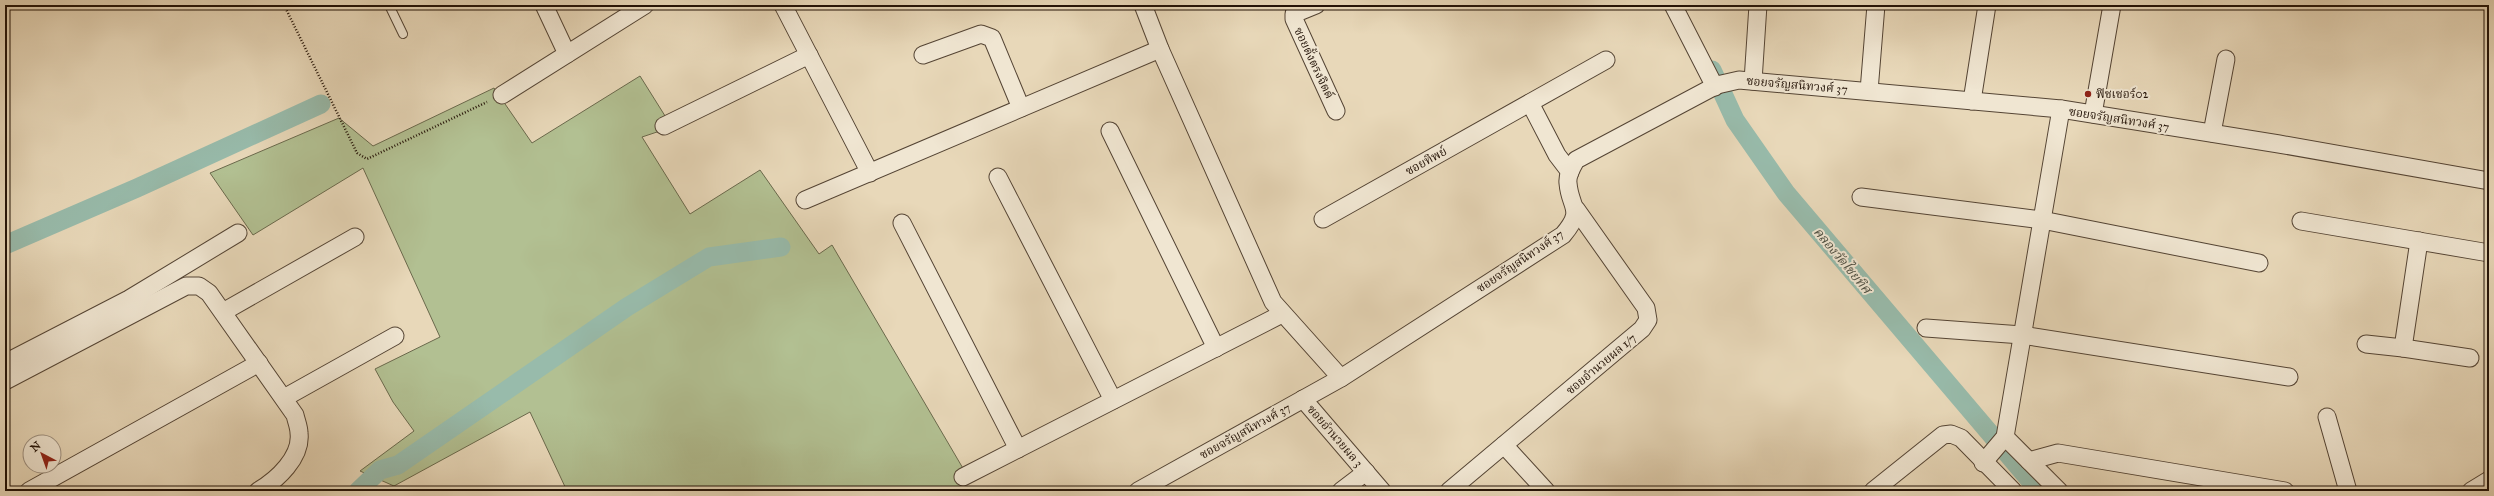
<svg xmlns="http://www.w3.org/2000/svg" width="2494" height="496" viewBox="0 0 2494 496" font-family="'IM FELL Great Primer','Noto Serif Thai',serif">
<style>
.green{fill:#b2c092;stroke:#6a694c}
.lines{fill:none;stroke-linecap:round;stroke-linejoin:round}
.canal{stroke:#98bbab;stroke-width:19}
.service-casing{stroke:#544434;stroke-width:10}
.minor-casing{stroke:#544434;stroke-width:19}
.path{stroke:#221207;stroke-width:2.5;stroke-dasharray:1 2;stroke-linecap:butt}
.service{stroke:#f0e6d2;stroke-width:8}
.minor{stroke:#f0e6d2;stroke-width:17}
.poi-dot{fill:#8f2418;stroke:#f0e6d2;stroke-width:1.5}
.labels{text-anchor:middle;stroke-width:4;stroke-linejoin:round;paint-order:stroke}
.street-label{font-size:12px;fill:#221207;stroke:#f0e6d2}
.poi-label{font-size:12px;fill:#221207;stroke:#f0e6d2;text-anchor:start}
.water-label{font-size:13px;font-style:italic;fill:#4b4d40;stroke:#f0e6d2}
</style>
<rect width="100%" height="100%" fill="#e8d8b9"/>
<filter id="stains"><feTurbulence type="fractalNoise" baseFrequency=".005" numOctaves="4"/><feColorMatrix values="0 0 0 0 .2 0 0 0 0 .09 0 0 0 0 .02 0 0 0 .5 -.17"/></filter>
<radialGradient id="worn" r=".72"><stop offset=".6" stop-color="#630" stop-opacity="0"/><stop offset="1" stop-color="#630" stop-opacity=".3"/></radialGradient>
<!-- green -->
<polygon class="green" points="640,76 672,127 642,137 690,214 760,170 819,254 832,245 971,482 947,491 567,491 530,412 394,486 360,471 414,431 393,402 375,369 440,337 363,168 253,235 210,173 339,118 373,146 494,88 532,143"/>
<g class="lines">
<!-- canal -->
<g class="canal">
<polyline points="1712,70 1735,120 1786,193 2039,491"/>
<polyline points="5,245 137,188 321,104"/>
<polyline points="358,491 380,470 398,465 627,307 709,257 781,247"/>
</g>
<!-- service casing -->
<g class="service-casing">
<polyline id="service" points="389,5 403,34"/>
</g>
<!-- minor casing -->
<g class="minor-casing">
<g id="minor">
<polyline points="544,5 567,54"/>
<polyline points="783,5 870,173"/>
<polyline points="1143,5 1160,49 1273,302 1341,378"/>
<polyline points="1316,5 1294,14 1294,19 1336,111"/>
<polyline points="1673,5 1715,87"/>
<polyline points="923,55 981,34 992,38 1021,108"/>
<polyline points="1753,81 1758,5"/>
<polyline points="1869,91 1876,5"/>
<polyline points="502,95 645,5"/>
<polyline points="1972,101 1987,5"/>
<polyline points="1530,103 1557,155 1570,172"/>
<polyline points="2093,114 2112,5"/>
<polyline points="664,126 809,55"/>
<polyline points="1110,131 1216,348"/>
<polyline points="2212,133 2226,59"/>
<polyline points="998,177 1113,400"/>
<polyline points="1861,197 2042,220 2259,263"/>
<polyline points="805,200 1160,49"/>
<polyline points="1323,219 1606,60"/>
<polyline points="2301,221 2489,253"/>
<polyline points="902,223 1018,449"/>
<polyline points="223,312 355,237"/>
<polyline points="1926,328 2022,335 2289,377"/>
<polyline points="2366,344 2403,348 2419,241"/>
<polyline points="2403,348 2470,358"/>
<polyline points="5,363 129,299 238,233"/>
<path d="M5,381L186,286H199L209,293L295,415C296,420 299,427 299,433C302,457 277,480 258,491"/>
<polyline points="284,398 395,336"/>
<polyline points="1303,399 1382,491"/>
<polyline points="2327,417 2348,491"/>
<polyline points="2005,437 2059,491"/>
<polyline points="1504,445 1546,491"/>
<polyline points="2029,461 2058,453 2285,491"/>
<polyline points="1983,463 2005,437 2061,109"/>
<polyline points="963,477 1282,314"/>
<polyline points="29,491 259,363"/>
<path d="M1138,491L1341,378L1563,235C1585,209 1570,209 1568,183C1567,175 1572,167 1576,160L1717,85L1739,80L2061,109L2279,144L2489,181"/>
<polyline points="1341,491 1366,472"/>
<polyline points="1449,491 1642,329 1648,320 1646,308 1576,209"/>
<polyline points="1873,491 1943,435 1951,434 1961,438 2013,491"/>
<polyline points="2471,491 2489,480"/>
</g>
</g>
<!-- path -->
<polyline class="path" points="284,5 357,153 367,159 487,102"/>
<!-- service -->
<use href="#service" class="service"/>
<!-- minor -->
<use href="#minor" class="minor"/>
</g>
<!-- markers -->
<circle class="poi-dot" cx="2088" cy="94" r="4"/>
<g class="labels">
<!-- street labels -->
<g class="street-label">
<text transform="translate(1314 63) rotate(65)" y="4">ซอยตั้งตรงจิตต์</text>
<text transform="translate(1797 85) rotate(5)" y="4">ซอยจรัญสนิทวงศ์ 37</text>
<text transform="translate(2119 119) rotate(9)" y="4">ซอยจรัญสนิทวงศ์ 37</text>
<text transform="translate(1426 161) rotate(-29)" y="4">ซอยทิพย์</text>
<text transform="translate(1520 261) rotate(-34)" y="4">ซอยจรัญสนิทวงศ์ 37</text>
<text transform="translate(1601 364) rotate(-40)" y="4">ซอยอำนวยผล 1/7</text>
<text transform="translate(1245 431) rotate(-29)" y="4">ซอยจรัญสนิทวงศ์ 37</text>
<text transform="translate(1335 436) rotate(49)" y="4">ซอยอำนวยผล 3</text>
</g>
<!-- poi labels -->
<g class="poi-label">
<text x="2096" y="98">ฟิชเชอร์02</text>
</g>
<!-- water labels -->
<g class="water-label">
<text transform="translate(1843 260) rotate(50)" y="5">คลองวัดไชยทิศ</text>
</g>
</g>
<!-- margin -->
<rect width="2494" height="496" fill="none" stroke="#e8d8b9" stroke-width="20"/>
<rect x="6" y="6" width="2482" height="484" fill="none" stroke="#221207" stroke-width="2"/>
<rect x="10" y="10" width="2474" height="476" fill="none" stroke="#221207"/>
<!-- north arrow -->
<g transform="translate(42 454) rotate(319)"><circle r="19" fill="#f0e6d2" stroke="#9e9181"/>
<path d="M0-3L7 15L0 10L-7 15Z" fill="#8f2418"/>
<text y="-6" font-size="11" font-weight="bold" text-anchor="middle" fill="#221207">N</text>
</g>
<rect width="100%" height="100%" filter="url(#stains)"/>
<rect width="100%" height="100%" fill="url(#worn)"/>
</svg>
